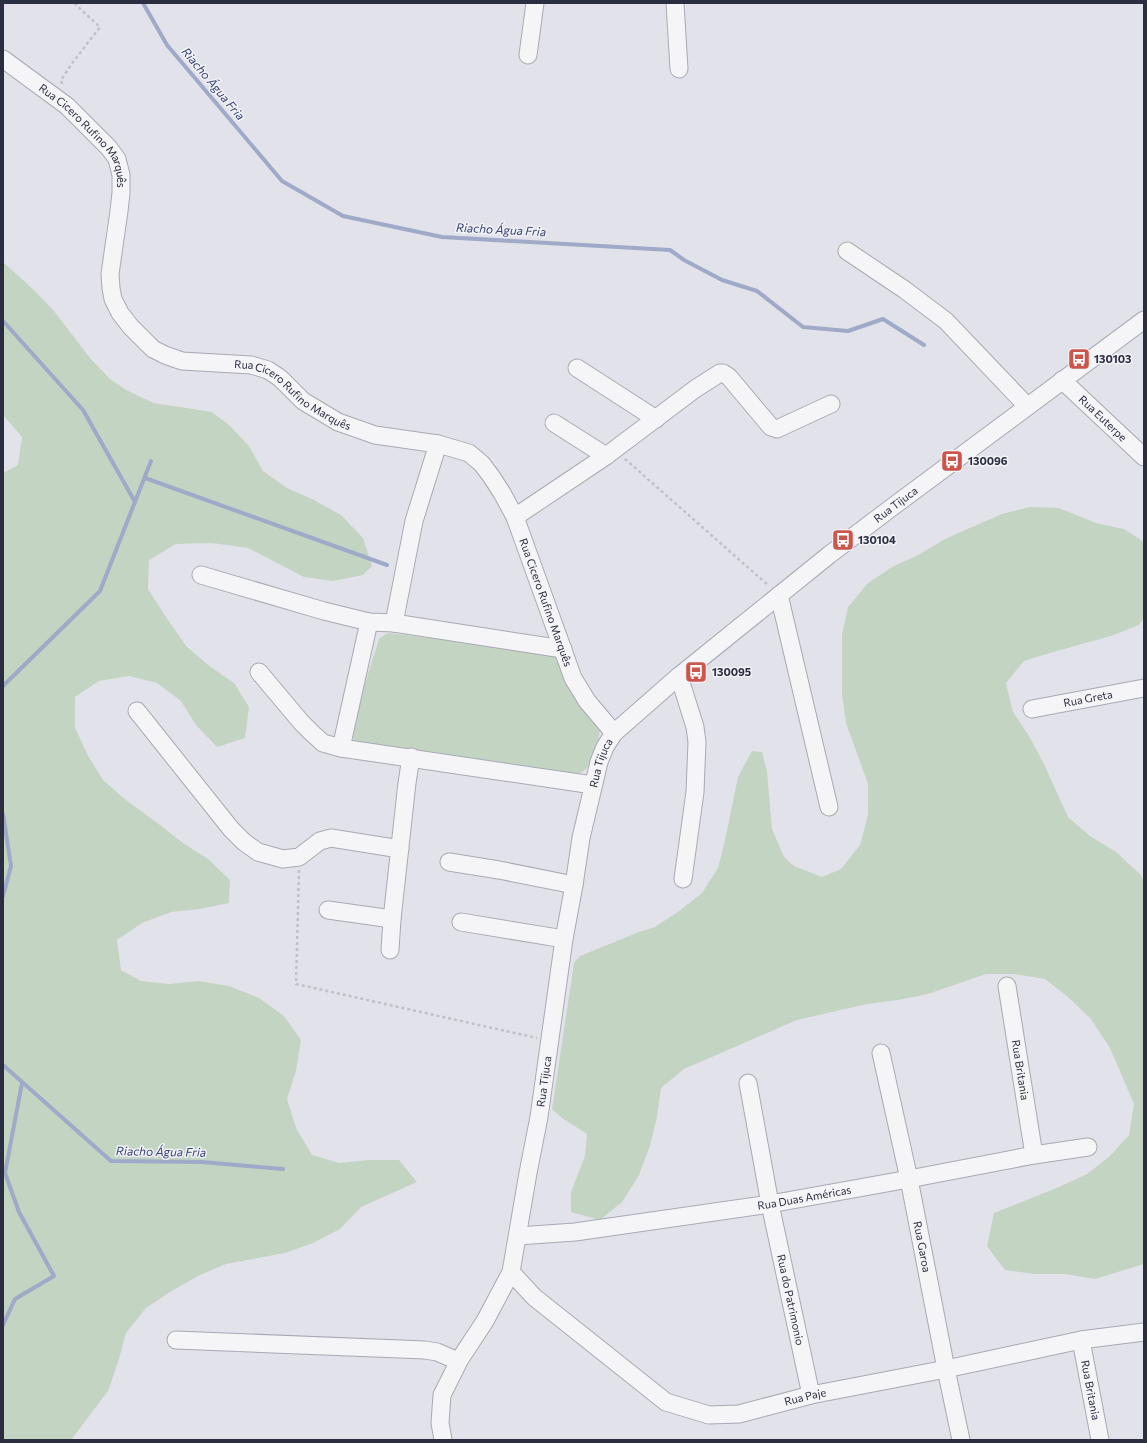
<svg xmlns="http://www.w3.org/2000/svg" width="1147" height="1443" viewBox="0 0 1147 1443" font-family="Commissioner,sans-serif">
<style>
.green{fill:#c4d4c3}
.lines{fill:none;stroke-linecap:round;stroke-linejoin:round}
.stream{stroke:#9fa9c8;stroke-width:4}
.minor-casing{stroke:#a7a9b4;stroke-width:19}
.path{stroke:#c0c1c8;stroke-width:2.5;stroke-dasharray:3 3;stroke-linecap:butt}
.minor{stroke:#f5f5f8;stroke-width:17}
.labels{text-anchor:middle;stroke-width:3;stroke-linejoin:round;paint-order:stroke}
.street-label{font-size:11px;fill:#2b2e41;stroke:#f2f3f7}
.poi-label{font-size:11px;font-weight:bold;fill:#2b2e41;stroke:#f2f3f7;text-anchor:start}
.water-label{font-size:12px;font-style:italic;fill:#364374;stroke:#f2f3f7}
</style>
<rect width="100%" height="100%" fill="#e2e3ea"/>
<!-- green -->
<g class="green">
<polygon points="3,262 34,290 54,311 90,358 110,379 128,391 154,403 212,412 229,425 249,446 263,471 287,488 314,500 341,515 363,538 372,566 363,575 333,581 304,577 248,548 212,543 176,544 149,560 148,589 164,614 186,646 208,665 234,683 249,707 245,738 217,747 196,725 181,701 157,683 129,676 99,681 75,697 75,727 87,754 103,780 126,800 160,825 183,843 208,859 230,880 229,903 200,909 171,912 142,923 117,940 121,970 141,981 169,984 199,981 229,986 259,998 284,1016 301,1040 296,1071 287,1099 296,1128 312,1155 339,1163 369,1160 399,1160 417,1182 361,1207 340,1229 313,1243 285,1253 226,1264 198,1276 170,1292 146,1308 126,1333 118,1362 108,1391 71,1440 3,1440 3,473 18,465 22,437 3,415"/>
<polygon points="1030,507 1059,508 1096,523 1124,529 1144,542 1144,618 1139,625 1111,636 1053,652 1024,661 1006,683 1013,712 1029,736 1043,762 1068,817 1090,836 1116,852 1140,874 1144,881 1144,1264 1095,1279 1065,1274 1035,1274 1005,1270 987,1246 994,1213 1059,1187 1087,1174 1110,1156 1129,1135 1134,1104 1110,1048 1090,1018 1069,998 1045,979 1015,974 986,974 928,994 898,1000 867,1004 797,1020 684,1069 661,1088 657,1117 650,1146 639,1175 622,1202 600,1220 571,1212 571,1192 585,1156 587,1134 562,1118 552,1109 574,963 580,956 639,932 655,927 679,911 702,893 718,868 725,840 738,777 752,751 762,752 767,771 772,829 784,857 794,866 822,877 841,869 860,845 868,815 868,784 846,723 842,694 842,635 848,607 868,583 892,567 920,554 945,539 972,527 1002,514"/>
<path d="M390,633L548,653L557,656L600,728C601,735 591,764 586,769C582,773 577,774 572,775L356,744L351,733V728L379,639L386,634Z"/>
</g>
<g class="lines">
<!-- stream -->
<g class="stream">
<polyline points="143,3 167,45 282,181 343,216 442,237 670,250 684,260 722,280 757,291 803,327 848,331 883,319 924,345"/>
<polyline points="3,321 83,410 135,502"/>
<polyline points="145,478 387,565"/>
<polyline points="3,686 100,591 151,461"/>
<polyline points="3,814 11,866 3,896"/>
<polyline points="3,1065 111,1161 202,1162 283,1169"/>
<polyline points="3,1325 15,1299 54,1276 19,1212 5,1173 22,1083"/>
</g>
<!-- minor casing -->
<g class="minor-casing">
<g id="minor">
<polyline points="675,3 679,69"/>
<polyline points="528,55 535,3"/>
<path id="s1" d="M3,59L67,106L109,148L117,159L121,175V193L119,211L110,274L111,288L113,299L120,313L131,327L153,349L165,355L182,361L251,365L268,370L280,378L303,401L338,422L375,435L438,444L469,453L482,464L491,476L502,493L515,517L573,678L587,701L614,733"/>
<polyline points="847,251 905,290 946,321 1027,406"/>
<polyline points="577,368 656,419"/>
<path id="s2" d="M1062,380L1144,457"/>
<polyline points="554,423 606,456"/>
<polyline points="515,517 606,456 695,389 720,373 723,373 729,377 771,427 777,429 831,404"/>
<polyline points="201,575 324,611 369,622 394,623 563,649"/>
<polyline points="779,595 829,807"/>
<polyline points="394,623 414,521 438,444"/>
<polyline points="259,672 301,722 313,734 323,743 341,748 593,785"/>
<polyline points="679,676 695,727 697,742 695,792 683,879"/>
<path id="s3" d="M1032,709L1144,688"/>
<polyline points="137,711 231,829 244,842 258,852 283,859 299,857 320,841 331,838 400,849"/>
<polyline points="341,748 369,622"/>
<polyline points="449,862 499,870 574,885"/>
<polyline points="328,910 392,919"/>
<polyline points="461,922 564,939"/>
<polyline points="390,950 392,919 407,783 411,757"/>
<path id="s4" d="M1007,986L1034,1155"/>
<path id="s5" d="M881,1053L909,1179L946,1369L961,1440"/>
<path id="s6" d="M748,1083L770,1204L811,1395"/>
<path id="s7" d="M518,1236L575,1232L770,1204L909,1179L1034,1155L1088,1147"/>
<path id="s8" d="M511,1272L534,1297L666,1402L709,1415L739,1414L811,1395L946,1369L1081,1340L1144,1332"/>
<polyline points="176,1340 425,1350 437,1352 458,1361"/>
<path id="s9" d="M1081,1340L1100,1440"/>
<path id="s10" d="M443,1440L440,1423L442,1395L460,1359L485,1321L511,1272L528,1173L539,1117L564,939L574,885L581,838L599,762L605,747L614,733L679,676L829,555L891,508L1144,320"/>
</g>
</g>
<!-- path -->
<g class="path">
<polyline points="62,84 61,80 73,62 100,27 76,5 77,3"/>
<polyline points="625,459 769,586"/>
<polyline points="299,870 296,984 537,1038"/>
</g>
<!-- minor -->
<use href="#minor" class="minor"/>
</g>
<!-- icons -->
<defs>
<g id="bus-square" transform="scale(1.15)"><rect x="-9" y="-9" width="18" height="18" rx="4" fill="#ca564c" stroke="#f2f3f7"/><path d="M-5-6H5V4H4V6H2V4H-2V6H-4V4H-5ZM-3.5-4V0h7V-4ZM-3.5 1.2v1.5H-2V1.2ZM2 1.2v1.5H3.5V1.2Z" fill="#fff"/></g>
</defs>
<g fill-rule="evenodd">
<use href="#bus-square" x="1079" y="359"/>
<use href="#bus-square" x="952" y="461"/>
<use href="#bus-square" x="843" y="540"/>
<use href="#bus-square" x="696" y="672"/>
</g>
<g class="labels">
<!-- street labels -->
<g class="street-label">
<text dy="4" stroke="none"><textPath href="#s1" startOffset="114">Rua Cicero Rufino Marquês</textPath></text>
<text dy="4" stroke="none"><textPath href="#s1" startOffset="510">Rua Cicero Rufino Marquês</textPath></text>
<text dy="4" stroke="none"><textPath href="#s2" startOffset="56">Rua Euterpe</textPath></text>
<text dy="4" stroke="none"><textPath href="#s10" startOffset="1100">Rua Tijuca</textPath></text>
<text dy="4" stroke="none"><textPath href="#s1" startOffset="870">Rua Cicero Rufino Marquês</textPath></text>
<text dy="4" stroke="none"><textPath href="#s3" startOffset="57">Rua Greta</textPath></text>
<text dy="4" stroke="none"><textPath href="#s10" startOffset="704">Rua Tijuca</textPath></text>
<text dy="4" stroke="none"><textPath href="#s4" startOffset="85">Rua Britania</textPath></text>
<text dy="4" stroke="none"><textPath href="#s10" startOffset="380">Rua Tijuca</textPath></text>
<text dy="4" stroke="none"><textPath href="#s7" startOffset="289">Rua Duas Américas</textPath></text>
<text dy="4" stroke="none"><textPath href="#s5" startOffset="198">Rua Garoa</textPath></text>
<text dy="4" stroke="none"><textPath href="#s6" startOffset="221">Rua do Patrimonio</textPath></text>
<text dy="4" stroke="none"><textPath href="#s9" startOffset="51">Rua Britania</textPath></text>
<text dy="4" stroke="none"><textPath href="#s8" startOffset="346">Rua Paje</textPath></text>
</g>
<!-- poi labels -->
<g class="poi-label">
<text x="1094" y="363">130103</text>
<text x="968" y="465">130096</text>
<text x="858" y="544">130104</text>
<text x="712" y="676">130095</text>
</g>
<!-- water labels -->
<g class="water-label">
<text transform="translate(213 84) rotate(50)" y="4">Riacho Água Fria</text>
<text transform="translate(501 230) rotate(3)" y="4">Riacho Água Fria</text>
<text transform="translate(161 1152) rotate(1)" y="4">Riacho Água Fria</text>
</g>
</g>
<!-- border -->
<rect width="1147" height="1443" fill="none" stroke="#2b2e41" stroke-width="8"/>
</svg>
